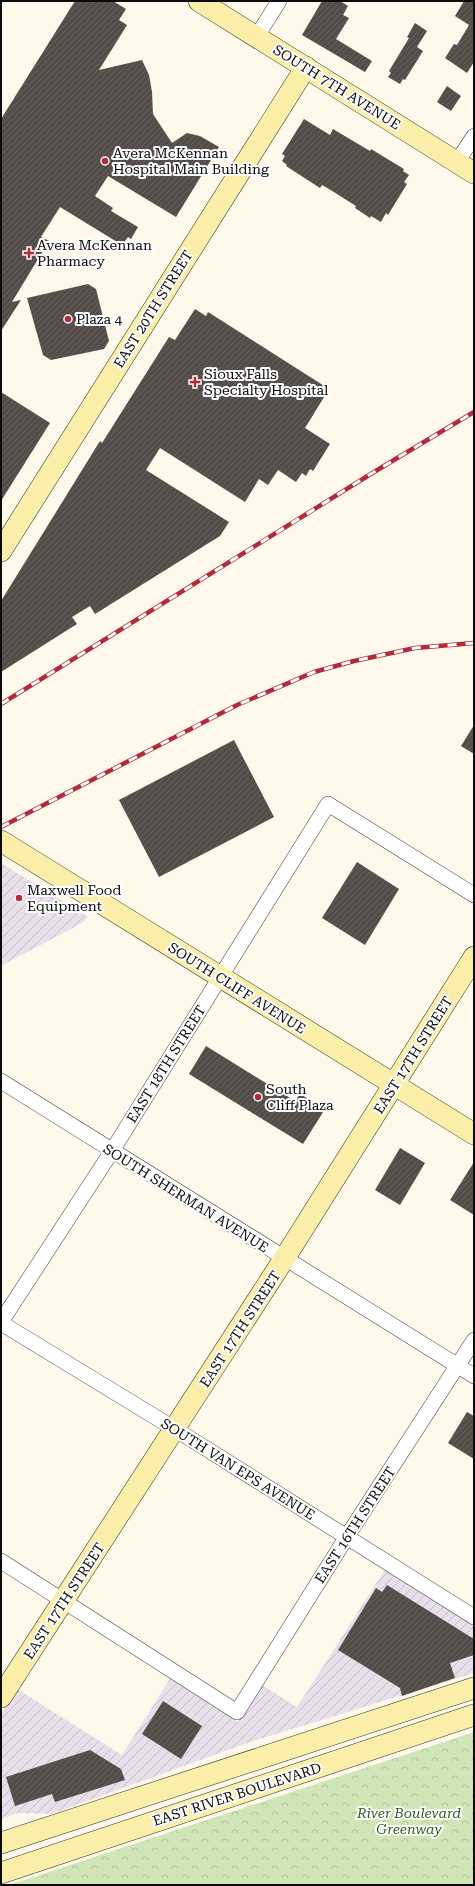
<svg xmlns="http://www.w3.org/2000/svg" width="475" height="1886" viewBox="0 0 475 1886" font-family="'Roboto Serif',serif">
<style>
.industrial{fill:url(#industrial-furrows)}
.park{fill:url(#park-crowns)}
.building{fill:url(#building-hatch)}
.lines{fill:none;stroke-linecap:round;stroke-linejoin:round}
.street-casing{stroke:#3e3e3e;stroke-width:16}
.secondary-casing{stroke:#2d2d2d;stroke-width:22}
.street{stroke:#fff;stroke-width:15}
.secondary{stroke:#fbeea9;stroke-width:21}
.rail-casing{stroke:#b32b38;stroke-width:4.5}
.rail{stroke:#fff;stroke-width:3;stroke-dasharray:9;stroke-linecap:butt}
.poi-dot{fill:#b32b38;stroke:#fff;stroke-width:1.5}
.labels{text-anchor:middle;stroke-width:4;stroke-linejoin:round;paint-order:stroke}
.street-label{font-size:14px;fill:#0b0b0b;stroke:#fff}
.poi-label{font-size:14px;fill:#0b0b0b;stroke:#fff;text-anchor:start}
.park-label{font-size:14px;font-style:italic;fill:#2f5e20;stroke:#fff}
</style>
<defs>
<pattern id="industrial-furrows" width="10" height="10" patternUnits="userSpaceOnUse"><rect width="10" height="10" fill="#e8dfea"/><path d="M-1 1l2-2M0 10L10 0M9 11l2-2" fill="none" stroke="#c6bec7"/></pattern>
<pattern id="park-crowns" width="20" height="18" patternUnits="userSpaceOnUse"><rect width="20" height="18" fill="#d1e6b7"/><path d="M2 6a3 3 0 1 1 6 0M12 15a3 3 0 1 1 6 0" fill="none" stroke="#b2c49c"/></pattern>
<pattern id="building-hatch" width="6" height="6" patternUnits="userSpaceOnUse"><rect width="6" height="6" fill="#534c48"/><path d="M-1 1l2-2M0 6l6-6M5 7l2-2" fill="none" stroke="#67615e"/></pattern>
</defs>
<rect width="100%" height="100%" fill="#fef9ea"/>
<!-- industrial -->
<g class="industrial">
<polygon points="1,863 88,917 82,923 1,966"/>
<polygon points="386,1568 474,1622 474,1673 253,1741 51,1814 18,1813 1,1819 1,1714 17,1689 122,1755 171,1677 238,1722 262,1685 297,1707"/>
</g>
<!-- park -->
<polygon class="park" points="474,1732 474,1885 9,1885"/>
<!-- building -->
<g class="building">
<polygon points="75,1 113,1 126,9 119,20 127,25 99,70 142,60 149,75 152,92 153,114 172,143 187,133 200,136 219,147 176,217 108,176 95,196 113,208 111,211 138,227 131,239 128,237 122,245 60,207 41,237 49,241 12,302 21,300 1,331 1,119"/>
<polygon points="322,1 340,1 348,6 343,15 349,18 336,39 372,61 365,72 302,35"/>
<polygon points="464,1 474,1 474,62 467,73 445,58 454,44 457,45 469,25 455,16"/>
<polygon points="415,23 427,31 417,47 423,51 405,80 403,79 400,84 388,77 391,73 389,71 409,38 407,37"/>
<polygon points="447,86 461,96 451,111 437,102"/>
<polygon points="304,119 330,135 333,129 370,151 371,149 404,169 403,171 409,175 404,182 407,184 388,215 386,213 381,222 371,216 370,218 355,208 356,206 329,189 322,185 320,188 286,166 287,165 282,161 285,156 282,154"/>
<polygon points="88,284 96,289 109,341 104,349 51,360 43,355 27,298"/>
<polygon points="195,309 206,316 208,312 329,389 305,428 330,444 313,471 310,469 306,476 302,473 296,482 278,470 268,485 259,479 245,502 160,448 146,470 229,522 220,536 95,614 90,606 72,617 77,624 1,672 1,601 100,441 102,443 169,337 175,340"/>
<polygon points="1,392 50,423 1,501"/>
<polygon points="474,725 474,754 461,746"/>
<polygon points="234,740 274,817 159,877 119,800"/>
<polygon points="357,862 399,889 365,945 322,918"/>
<polygon points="206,1046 295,1101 300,1094 325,1109 303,1144 189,1074"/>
<polygon points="400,1148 425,1163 400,1205 375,1190"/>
<polygon points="474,1162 474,1215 450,1200"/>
<polygon points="467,1412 474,1416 474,1459 448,1443"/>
<polygon points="387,1585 474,1639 474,1655 450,1663 455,1678 402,1696 400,1688 338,1650 376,1588 382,1592"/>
<polygon points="163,1701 202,1726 181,1759 142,1734"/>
<polygon points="90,1750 121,1769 125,1780 55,1802 52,1794 15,1806 6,1777"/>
</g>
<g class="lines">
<!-- street casing -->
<g class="street-casing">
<g id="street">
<polyline points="257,36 279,1"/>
<polyline points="457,162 474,136"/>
<polyline points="1,1081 474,1376"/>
<polyline points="1,1322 112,1151 328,804 474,895"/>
<polyline points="1,1323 175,1429 474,1617"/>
<polyline points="1,1561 237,1712 346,1538 474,1340"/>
</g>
</g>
<!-- secondary casing -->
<g class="secondary-casing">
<g id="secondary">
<polyline points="199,1 474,173"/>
<polyline points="1,551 306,67"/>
<polyline points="1,841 474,1134"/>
<polyline points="1,1697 284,1259 474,957"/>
<polyline points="1,1843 474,1688"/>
<polyline points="1,1873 474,1715"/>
</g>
</g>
<!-- street -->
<use href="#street" class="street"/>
<!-- secondary -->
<use href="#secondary" class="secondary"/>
<!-- rail casing -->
<g class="rail-casing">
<g id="rail">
<polyline points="1,704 374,472 474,412"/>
<polyline points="1,827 237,705 314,672 354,661 415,648 474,643"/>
</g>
</g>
<!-- rail -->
<use href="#rail" class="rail"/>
</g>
<!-- markers -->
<g class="poi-dot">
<circle cx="105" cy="161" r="4"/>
<path d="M27 247h4v4h4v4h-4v4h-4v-4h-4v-4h4z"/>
<circle cx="68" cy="319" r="4"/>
<path d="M193 376h4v4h4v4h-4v4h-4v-4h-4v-4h4z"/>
<circle cx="19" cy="898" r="4"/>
<circle cx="258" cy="1097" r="4"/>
</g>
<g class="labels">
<!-- street labels -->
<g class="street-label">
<text transform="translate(337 87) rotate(32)" y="5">SOUTH 7TH AVENUE</text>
<text transform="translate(153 309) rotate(-58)" y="5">EAST 20TH STREET</text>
<text transform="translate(237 988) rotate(32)" y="5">SOUTH CLIFF AVENUE</text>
<text transform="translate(413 1055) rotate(-58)" y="5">EAST 17TH STREET</text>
<text transform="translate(166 1064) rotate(-58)" y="5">EAST 18TH STREET</text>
<text transform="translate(186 1198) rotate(32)" y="5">SOUTH SHERMAN AVENUE</text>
<text transform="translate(240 1329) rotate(-57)" y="5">EAST 17TH STREET</text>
<text transform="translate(238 1469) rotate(32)" y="5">SOUTH VAN EPS AVENUE</text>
<text transform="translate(355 1525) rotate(-57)" y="5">EAST 16TH STREET</text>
<text transform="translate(64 1601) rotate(-57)" y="5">EAST 17TH STREET</text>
<text transform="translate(237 1794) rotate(-18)" y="5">EAST RIVER BOULEVARD</text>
</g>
<!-- poi labels -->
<g class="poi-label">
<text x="113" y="158">Avera McKennan<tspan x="113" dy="16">Hospital Main Building</tspan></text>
<text x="37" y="250">Avera McKennan<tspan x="37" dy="16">Pharmacy</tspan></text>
<text x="76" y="324">Plaza 4</text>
<text x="204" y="379">Sioux Falls<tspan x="204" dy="16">Specialty Hospital</tspan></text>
<text x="27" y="895">Maxwell Food<tspan x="27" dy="16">Equipment</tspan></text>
<text x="266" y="1094">South<tspan x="266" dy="16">Cliff Plaza</tspan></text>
</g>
<!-- park labels -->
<g class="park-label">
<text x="409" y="1818">River Boulevard<tspan x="409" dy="16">Greenway</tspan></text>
</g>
</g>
<!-- border -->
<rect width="475" height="1886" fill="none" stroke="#0b0b0b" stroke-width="4"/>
</svg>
